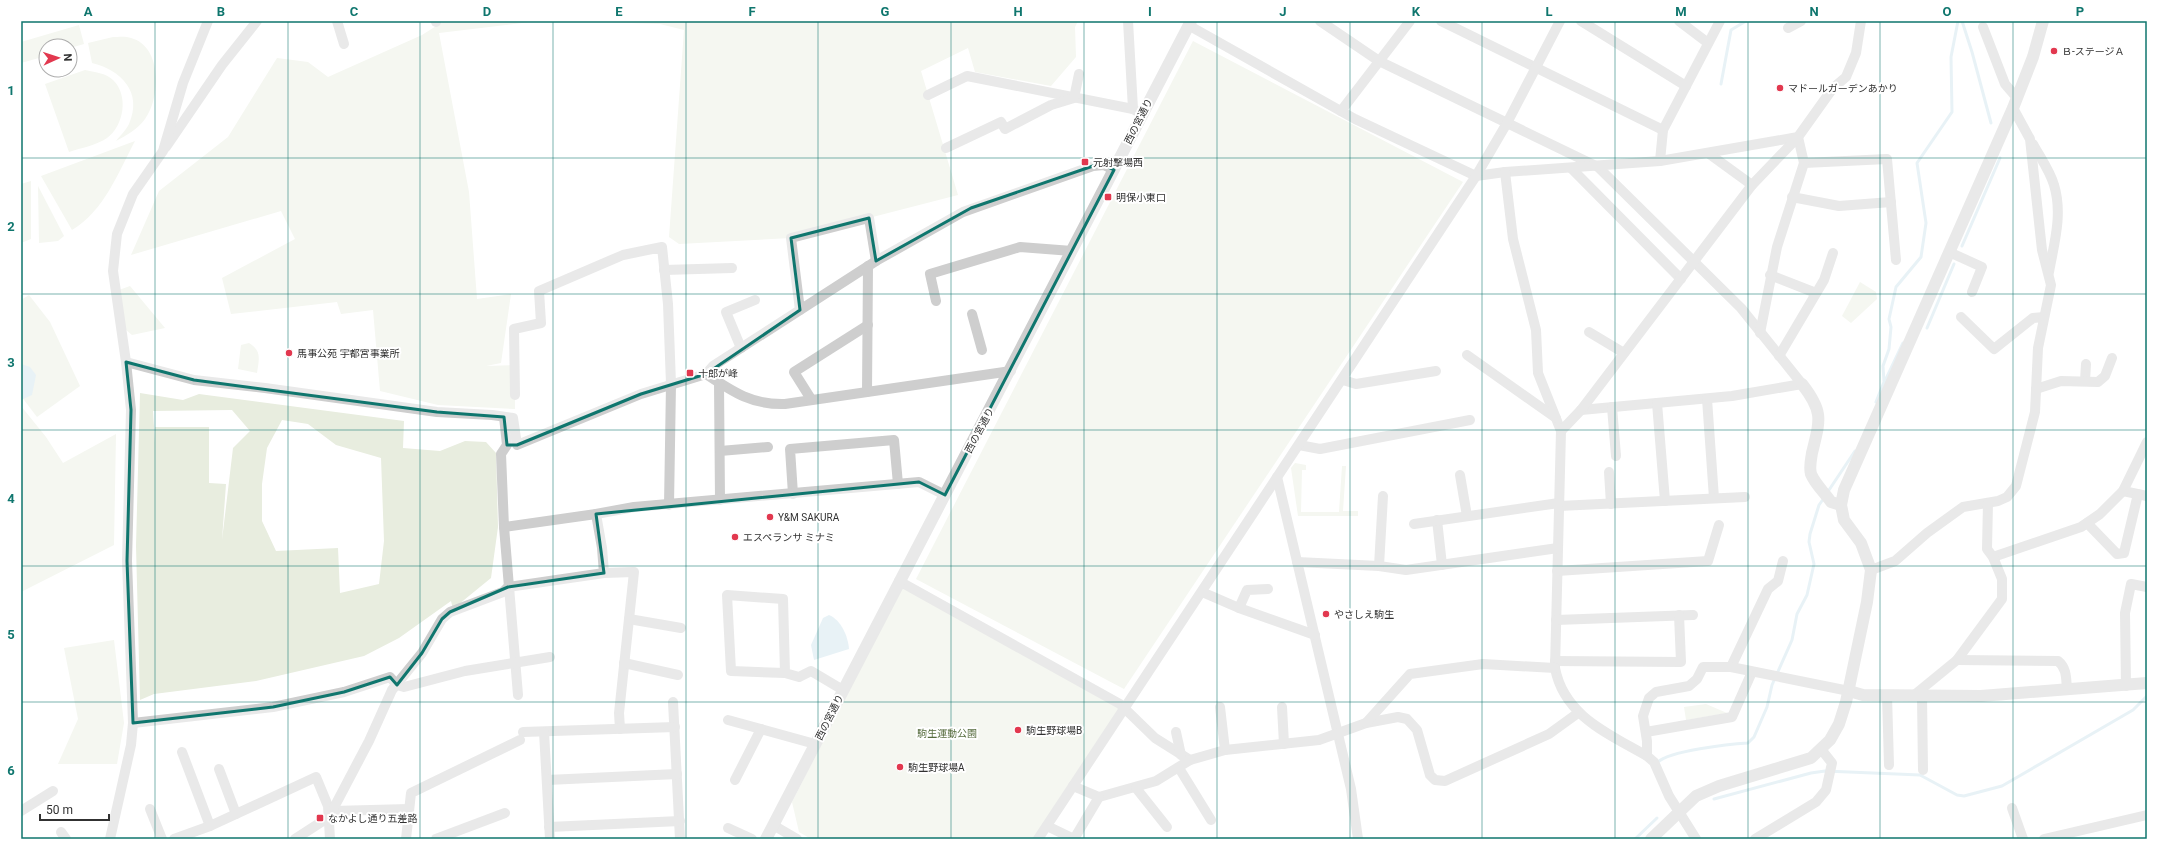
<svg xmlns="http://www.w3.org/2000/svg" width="2168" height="860" viewBox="0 0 2168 860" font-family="Roboto,'Noto Sans JP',sans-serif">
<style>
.green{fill:#e8eddf;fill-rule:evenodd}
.water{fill:#cce2ec}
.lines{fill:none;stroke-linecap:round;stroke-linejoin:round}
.stream{stroke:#cce2ec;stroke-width:3}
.minor{stroke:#cecece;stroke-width:10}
.tertiary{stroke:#cecece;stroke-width:12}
.marked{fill:none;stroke:#0f766e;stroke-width:3;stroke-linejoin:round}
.grid{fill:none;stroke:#0f766e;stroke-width:1;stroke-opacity:0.55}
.poi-dot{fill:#e2384f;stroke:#fff;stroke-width:1.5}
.labels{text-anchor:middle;stroke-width:4;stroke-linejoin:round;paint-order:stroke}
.poi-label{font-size:10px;fill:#313131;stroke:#fff;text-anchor:start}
.street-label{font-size:10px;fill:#313131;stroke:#fff}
.park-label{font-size:10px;fill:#566c3e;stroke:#fff}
.neatline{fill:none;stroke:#0f766e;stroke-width:1.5}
.grid-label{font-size:13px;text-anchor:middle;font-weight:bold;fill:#0f766e}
</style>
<rect width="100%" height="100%" fill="#fff"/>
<!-- green -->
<g class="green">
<polygon points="444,21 538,21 439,33 469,192 477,299 511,294 501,363 486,366 515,365 515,409 438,405 380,391 373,310 341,314 337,302 231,314 222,278 295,239 281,211 131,255 159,191 228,137 277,58 308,62 328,77 422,35"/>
<polygon points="570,21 1078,21 1075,27 1076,57 1051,86 975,72 968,48 921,71 958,195 791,238 679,244 669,237 684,30 660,24"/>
<polygon points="79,25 84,44 70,48 70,46 46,46 46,56 21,63 21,42"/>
<path d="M113,37C118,37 126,36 131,38C162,46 161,98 145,119C138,129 127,135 116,141C120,136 126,130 129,124C143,92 121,70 92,63L88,43Z"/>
<polygon points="1193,41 1463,182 1124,689 916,579"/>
<path d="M85,70C94,72 106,73 113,80C129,95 124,126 107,138C97,145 81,148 69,152L45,84Z"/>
<path d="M135,141C118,173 104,211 72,230L41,176Z"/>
<polygon points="31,181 31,239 21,243 21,184"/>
<polygon points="38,186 64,236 58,241 39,243"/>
<polygon points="1860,282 1876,292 1877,299 1851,323 1842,316"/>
<polygon points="130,286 165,328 132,335 125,329 119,290"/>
<polygon points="29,295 50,322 80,386 37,417 21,396 21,300"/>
<path d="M249,343C262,351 259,359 257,373L238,369L241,345Z"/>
<path d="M140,393L183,400L199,394L404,421L403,448L440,451L465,441L486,442L496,453L498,527L491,578L453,609L451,601L399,638L364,656L256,681L154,694L140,700L136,546ZM232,410L250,431L233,448L222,540L226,484L209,483V427H155V443L153,411ZM282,420L308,424L336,445L381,458L384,541L379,584L340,593L338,548L276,551L262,521V484L267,448Z"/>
<polygon points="21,406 46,437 63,463 116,434 114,545 21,592"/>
<polygon points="1295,463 1306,465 1306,470 1302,470 1301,512 1339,512 1342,466 1346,466 1343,511 1358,511 1358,516 1298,516 1291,468"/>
<polygon points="902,587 1120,709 1034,839 811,839 799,832 792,802"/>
<polygon points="114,640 124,723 117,764 58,764 78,719 64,648"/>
<polygon points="1706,704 1727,713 1686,720 1684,707"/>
</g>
<!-- water -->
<g class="water">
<polygon points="21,364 30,367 36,375 32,395 21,400"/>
<path d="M829,615C841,620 848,636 849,649L814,660L811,645L823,618Z"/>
</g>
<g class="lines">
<!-- stream -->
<g class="stream">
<polyline points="1962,21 1972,52 1991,123"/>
<polyline points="1721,84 1731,30 1746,21"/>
<polyline points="1962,246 2000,158"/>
<polyline points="1927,328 1954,264"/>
<polyline points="1885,381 1903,343"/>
<polyline points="1876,402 1884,382 1883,366 1889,349 1891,327 1889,319 1896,287 1921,257 1926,223 1917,163 1952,112 1951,57 1958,21"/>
<polyline points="1827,493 1855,451"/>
<path d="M1658,762C1669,751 1729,744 1748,743L1754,737L1767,707L1772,685L1792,640L1797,614L1807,595L1814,564L1809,542L1810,534L1819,505L1824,498"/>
<polyline points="1714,799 1811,773 1825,771 1920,775 1957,795 1964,796 2002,786 2133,710 2147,696"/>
<polyline points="1635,839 1657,818"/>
</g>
<!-- minor -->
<g class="minor">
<polyline points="337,21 344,44"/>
<polyline points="436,21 436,22"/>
<polyline points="1128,21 1133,109 1138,112"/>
<polyline points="1320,21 1379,61 1598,167 1741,308 1802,384 1732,396 1581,410"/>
<polyline points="1441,21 1663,130"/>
<polyline points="1581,21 1686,86"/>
<polyline points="1679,21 1708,43"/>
<polyline points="1188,25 1355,119 1476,176 1505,172 1660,161 1798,137 1833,88 1846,77 1856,53 1861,21"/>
<polyline points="1983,27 2005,84 2017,98"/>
<polyline points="1788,28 1801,21"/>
<polyline points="928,95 967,76 1133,109"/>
<polyline points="1341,111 1410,21"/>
<path d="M2033,144C2040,157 2050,171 2054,185C2063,214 2054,244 2049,272"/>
<polyline points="166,147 222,65 257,21"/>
<polyline points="946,148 1001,122 1005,129 1051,105 1074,98 1079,74"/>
<polyline points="1708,153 1752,185"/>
<polyline points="1660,161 1663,130 1720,21"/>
<polyline points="1804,163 1887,159 1896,260"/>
<polyline points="1571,168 1681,279"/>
<path d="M1505,172L1513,239L1536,330L1538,373L1561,431L1555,668C1564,716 1609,734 1647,756L1654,762L1669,796L1696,839"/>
<polyline points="1792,197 1839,206 1891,202"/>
<polyline points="1949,252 1982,267 1972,292"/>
<polyline points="664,270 732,268"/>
<polyline points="1770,275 1816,293"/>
<polyline points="936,301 930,274 1020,247 1072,251"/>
<polyline points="800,310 791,238 869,218 876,261"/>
<polyline points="972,314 982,350"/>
<polyline points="1961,317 1994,349 2033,318 2044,317"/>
<polyline points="1589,332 1624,353"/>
<polyline points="1760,333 1777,247 1804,163 1798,137"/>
<polyline points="741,348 726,312 755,300"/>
<polyline points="1467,355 1556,418"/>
<polyline points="1779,356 1824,280 1833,253"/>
<polyline points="126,362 194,380 265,388 437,412 492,415 513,418 517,445 641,394 706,374 713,366 876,261 963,212 1093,166 1104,165 1114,170"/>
<path d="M706,374C733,392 752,405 785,404L1011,371"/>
<polyline points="1343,380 1356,384 1436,371"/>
<polyline points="2085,381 2086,364"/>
<polyline points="719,383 720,500"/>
<polyline points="2036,389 2061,381 2098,382 2105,376 2112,358"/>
<polyline points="867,392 868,266"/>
<polyline points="515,395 514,329 541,323 539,291 623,255 662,247 668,304 671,384 669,505"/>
<polyline points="811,399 794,372 868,325"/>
<polyline points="1707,399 1714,498"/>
<polyline points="1657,403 1665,501"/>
<polyline points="1612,407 1616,456"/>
<polyline points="504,417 507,445 501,454 504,527 518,695"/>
<polyline points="1561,431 1581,410 1752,185 1798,137"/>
<polyline points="1299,445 1320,449 1470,420"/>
<polyline points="720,451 768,447"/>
<polyline points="1609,472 1611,504"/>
<polyline points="1460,475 1467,516"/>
<polyline points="1277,477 1351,789 1358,839"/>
<polyline points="2123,491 2147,496"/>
<polyline points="793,494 790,449 894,440 898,484"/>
<polyline points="1559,506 1745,497"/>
<polyline points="1437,520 1442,565"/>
<polyline points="2087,523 2117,554 2124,553 2138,494"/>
<polyline points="1414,524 1559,503"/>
<polyline points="504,527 596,514"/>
<polyline points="1993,557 2081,527 2100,514 2123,491 2147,442"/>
<polyline points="1297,562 1379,566 1406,570 1558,548"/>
<polyline points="1379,566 1383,496"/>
<polyline points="1871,570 1895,561 1927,533 1963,507 1998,501 2007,497 2016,486 2035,412 2038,348 2051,285 2042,250 2030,139 2013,108"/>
<polyline points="1557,571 1708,561 1719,525"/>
<polyline points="604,573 634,572 619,713 620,729"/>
<polyline points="899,581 1120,704 1155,738 1190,760 1225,750 1319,740 1366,723 1398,717 1407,719 1417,730 1430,775 1435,780 1445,781 1549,734 1578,713"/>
<polyline points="1202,592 1239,608 1315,635"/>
<polyline points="1239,608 1247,590 1268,589"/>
<polyline points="629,619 681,628"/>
<polyline points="1556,620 1693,615"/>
<path d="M1957,660L2058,661C2067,668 2066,679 2067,689"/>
<polyline points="1555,661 1681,662 1679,615"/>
<polyline points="624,663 678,675"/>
<polyline points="1731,667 1768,589 1778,581 1783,561"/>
<polyline points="785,673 731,671 727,595 783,599 785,673 799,677 811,671 843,690"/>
<polyline points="2126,686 2125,613 2131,584 2147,587"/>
<polyline points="1887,695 1889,765"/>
<polyline points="1913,696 1957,660 2002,599 2002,579 1993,557 1987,549 1988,503"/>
<polyline points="1922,696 1923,770"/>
<polyline points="673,702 680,839"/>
<polyline points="1220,707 1225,750"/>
<polyline points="1282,707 1284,744"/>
<polyline points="728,720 815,744"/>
<polyline points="133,723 273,707 344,692 390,677 397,685 404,687 465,671 550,657"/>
<polyline points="1366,723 1410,674 1483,664 1555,668"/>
<polyline points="523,732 675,727"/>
<polyline points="544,732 550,839"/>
<polyline points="1176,732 1181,755"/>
<polyline points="1646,732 1732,717 1752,672"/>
<polyline points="182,752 210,826"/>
<polyline points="1647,756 1647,741 1643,716 1649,698 1656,692 1689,686 1697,679 1703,667 1731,667 1849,691"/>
<polyline points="1179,768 1211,820"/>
<polyline points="219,769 236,814"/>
<polyline points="547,780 677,774"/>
<polyline points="735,780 761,729"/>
<polyline points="1073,786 1099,797 1156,781 1190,760"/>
<polyline points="1136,788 1167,827"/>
<polyline points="2012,808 2023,839"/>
<polyline points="150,809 162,839"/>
<polyline points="21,811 53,791"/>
<polyline points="333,811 409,809"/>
<polyline points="773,825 797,839"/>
<polyline points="1047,826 1074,839"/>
<polyline points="549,827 680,821"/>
<polyline points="728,828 752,839"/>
<polyline points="61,832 66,839"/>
<polyline points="110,839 131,745 133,723 127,561 131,410 126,362 113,271 117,234 133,194 163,151 183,83 208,21"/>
<polyline points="174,839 210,826 316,777 328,806 330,839"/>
<polyline points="295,839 329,817 369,741 392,690 422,653 442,619 450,612 503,592 508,587 604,573 602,548 596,514 634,507 919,482 945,495"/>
<polyline points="406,839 411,793 520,740"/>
<polyline points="436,839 505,813"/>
<polyline points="1038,839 1476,176 1507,123 1560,21"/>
<polyline points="1074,839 1099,797"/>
<polyline points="1755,839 1816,802 1826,790 1832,763 1821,749"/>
<polyline points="2044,839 2147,815"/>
</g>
<!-- tertiary -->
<g class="tertiary">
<path d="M1802,384C1824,412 1820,420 1812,453C1811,460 1809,467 1811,474C1815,484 1825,493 1831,502L1841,505"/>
<polyline points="1849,691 1863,695 1981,696 2147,683"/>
<polyline points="766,839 1191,21"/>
<polyline points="1651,839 1696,796 1719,786 1811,758 1830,740 1839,724 1846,702 1867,602 1871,570 1861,543 1844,520 1841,505 1844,490 2013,108 2033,57 2043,21"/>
</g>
</g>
<!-- marked area -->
<path d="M0 0H2168V860H0ZM1104,165L1114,170L945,495L919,482L596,514L604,573L508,587L450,612L442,619L422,653L397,685L390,677L344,692L273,707L133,723L127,561L131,410L126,362L194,380L437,412L504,417L507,445H517L641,394L706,374L800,310L791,238L869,218L876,261L971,208L1093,166Z" fill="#fff" fill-opacity=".55" fill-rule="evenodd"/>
<path class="marked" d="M1104,165L1114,170L945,495L919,482L596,514L604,573L508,587L450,612L442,619L422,653L397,685L390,677L344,692L273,707L133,723L127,561L131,410L126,362L194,380L437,412L504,417L507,445H517L641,394L706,374L800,310L791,238L869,218L876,261L971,208L1093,166Z"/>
<!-- grid -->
<path class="grid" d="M155,21V839M288,21V839M420,21V839M553,21V839M686,21V839M818,21V839M951,21V839M1084,21V839M1217,21V839M1350,21V839M1482,21V839M1615,21V839M1748,21V839M1880,21V839M2013,21V839M21,158H2147M21,294H2147M21,430H2147M21,566H2147M21,702H2147"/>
<!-- markers -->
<g class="poi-dot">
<circle cx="2054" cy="51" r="4"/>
<circle cx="1780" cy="88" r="4"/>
<rect x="1081" y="158" width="8" height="8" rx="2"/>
<rect x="1104" y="193" width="8" height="8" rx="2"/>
<circle cx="289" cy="353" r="4"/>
<rect x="686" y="369" width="8" height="8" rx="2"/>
<circle cx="770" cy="517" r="4"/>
<circle cx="735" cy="537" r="4"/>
<circle cx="1326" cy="614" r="4"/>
<circle cx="1018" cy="730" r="4"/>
<circle cx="900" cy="767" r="4"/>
<rect x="316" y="814" width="8" height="8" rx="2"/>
</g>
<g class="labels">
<!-- poi labels -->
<g class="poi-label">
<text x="2062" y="55">Ｂ‐ステージＡ</text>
<text x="1788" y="92">マドールガーデンあかり</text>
<text x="1093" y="166">元射撃場西</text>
<text x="1116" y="201">明保小東口</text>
<text x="297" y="357">馬事公苑 宇都宮事業所</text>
<text x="698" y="377">十郎が峰</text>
<text x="778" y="521">Y&amp;M SAKURA</text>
<text x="743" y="541">エスペランサ ミナミ</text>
<text x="1334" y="618">やさしえ駒生</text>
<text x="1026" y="734">駒生野球場B</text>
<text x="908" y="771">駒生野球場A</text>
<text x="328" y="822">なかよし通り五差路</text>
</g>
<!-- street labels -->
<g class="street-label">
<text transform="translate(1138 121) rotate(-63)" y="4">西の宮通り</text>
<text transform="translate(979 430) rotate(-62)" y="4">西の宮通り</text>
<text transform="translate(829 717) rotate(-63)" y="4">西の宮通り</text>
</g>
<!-- park labels -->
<g class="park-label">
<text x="947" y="737">駒生運動公園</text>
</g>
</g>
<!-- border -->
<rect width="2168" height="860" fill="none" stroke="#ffffff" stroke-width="44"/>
<!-- north arrow -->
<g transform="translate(58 58) rotate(87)"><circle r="19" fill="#ffffff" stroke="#adadad"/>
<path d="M0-3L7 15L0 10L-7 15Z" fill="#e2384f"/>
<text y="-6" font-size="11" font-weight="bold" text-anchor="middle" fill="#313131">N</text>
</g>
<!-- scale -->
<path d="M40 814v6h69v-6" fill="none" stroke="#313131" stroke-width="2"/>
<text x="46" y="814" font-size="12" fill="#313131" stroke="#ffffff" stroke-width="3" paint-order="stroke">50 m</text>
<rect x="22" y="22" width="2124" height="816" class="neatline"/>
<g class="grid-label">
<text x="88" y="16">A</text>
<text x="221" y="16">B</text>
<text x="354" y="16">C</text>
<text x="487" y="16">D</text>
<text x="619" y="16">E</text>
<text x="752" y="16">F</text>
<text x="885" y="16">G</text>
<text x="1018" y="16">H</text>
<text x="1150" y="16">I</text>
<text x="1283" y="16">J</text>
<text x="1416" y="16">K</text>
<text x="1549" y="16">L</text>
<text x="1681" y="16">M</text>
<text x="1814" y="16">N</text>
<text x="1947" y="16">O</text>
<text x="2080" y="16">P</text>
<text x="11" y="95">1</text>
<text x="11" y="231">2</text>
<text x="11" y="367">3</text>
<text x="11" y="503">4</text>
<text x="11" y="639">5</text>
<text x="11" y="775">6</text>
</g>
</svg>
